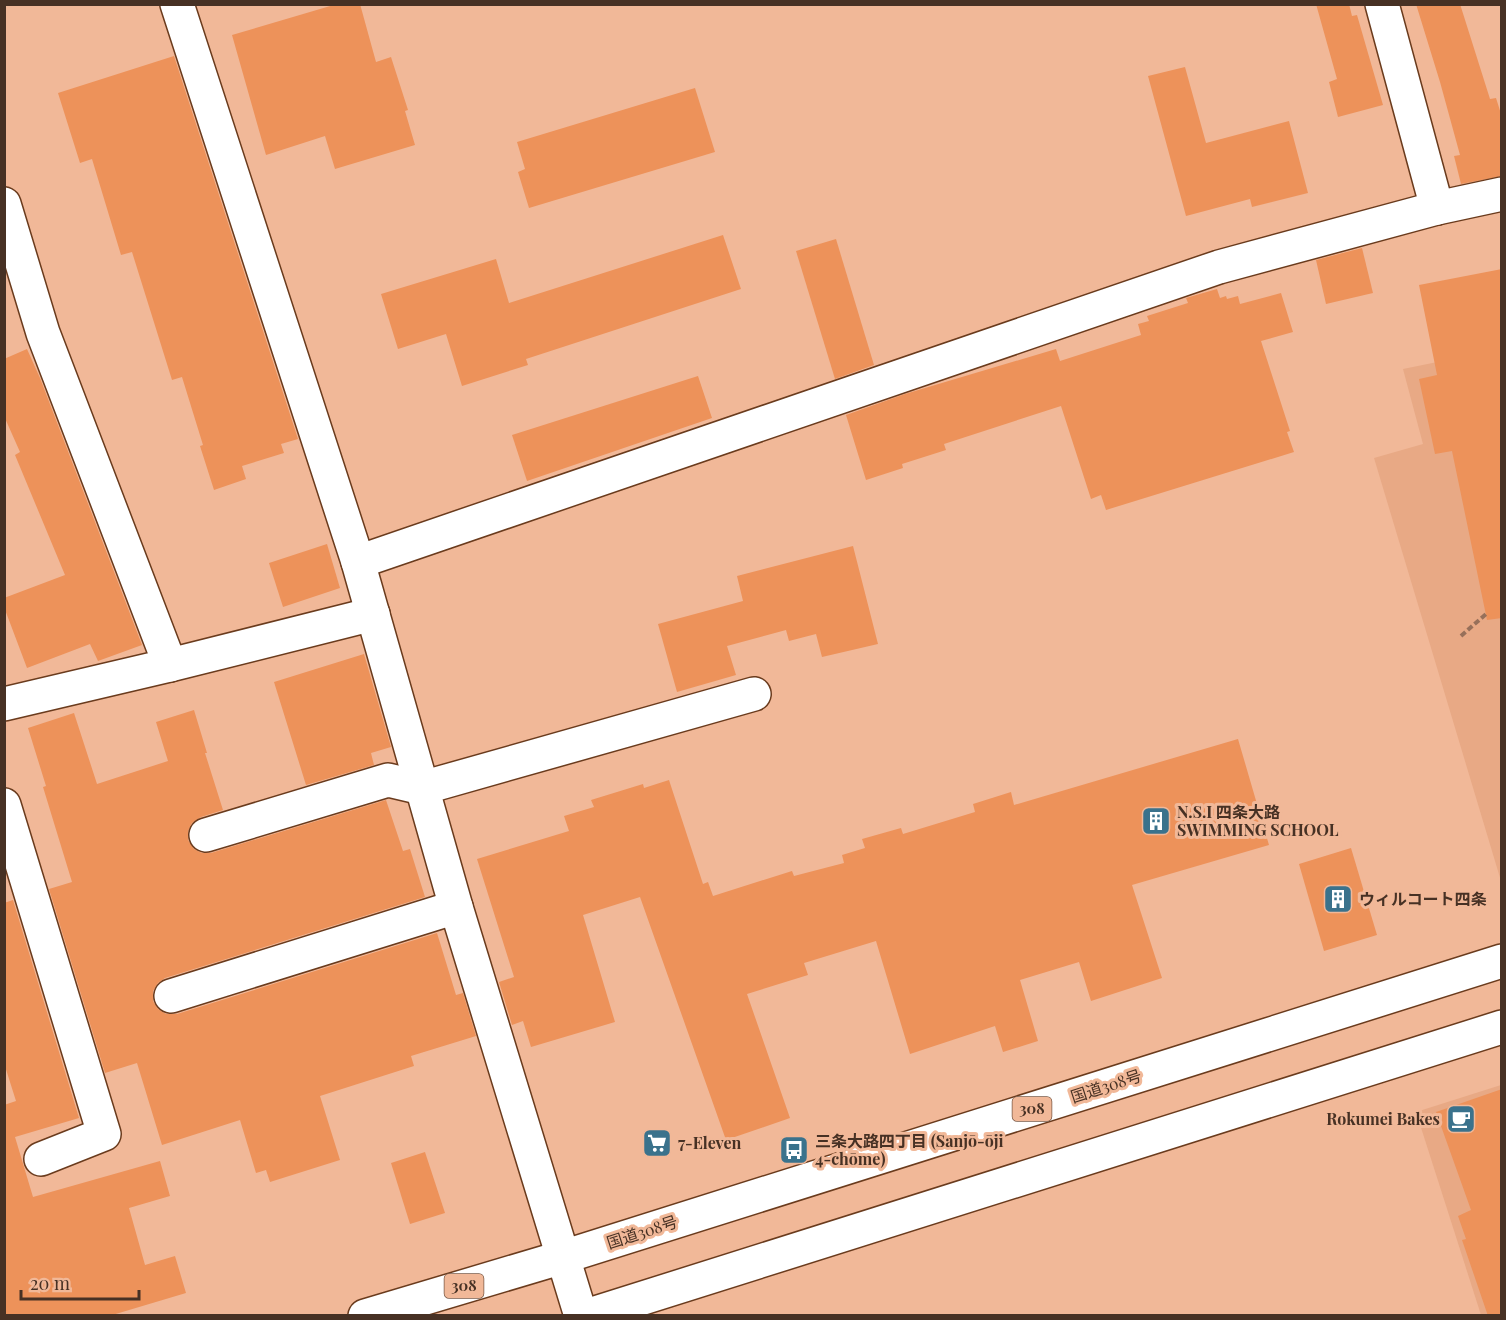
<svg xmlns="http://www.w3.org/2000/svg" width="1506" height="1320" viewBox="0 0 1506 1320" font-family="'Playfair Display','Noto Sans JP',serif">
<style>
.built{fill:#e8a985}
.building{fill:#ed925a}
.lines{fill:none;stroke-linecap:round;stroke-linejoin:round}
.street-casing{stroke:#6a3b1d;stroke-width:36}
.highway-casing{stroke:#6a3b1d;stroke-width:36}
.path{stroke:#97705a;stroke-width:4;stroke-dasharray:6 3;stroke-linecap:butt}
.street{stroke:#fff;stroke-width:33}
.highway{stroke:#fff;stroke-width:33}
.labels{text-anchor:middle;stroke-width:6;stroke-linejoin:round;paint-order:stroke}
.shield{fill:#f1b898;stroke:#7a5a47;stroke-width:1.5}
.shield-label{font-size:15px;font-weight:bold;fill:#473124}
.poi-label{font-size:16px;font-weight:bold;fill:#473124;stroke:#f1b898;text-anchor:start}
.street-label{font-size:16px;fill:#473124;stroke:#f1b898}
</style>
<rect width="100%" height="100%" fill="#f1b898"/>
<!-- built -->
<g class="built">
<polygon points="1501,349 1501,881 1374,458 1423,444 1403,369"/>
<polygon points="1501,1085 1501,1315 1481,1315 1416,1112"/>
</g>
<!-- building -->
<g class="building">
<polygon points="337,4 360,4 376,62 391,57 408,110 405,111 415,145 335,169 325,136 266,155 232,35"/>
<polygon points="1316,4 1349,4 1352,16 1357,15 1383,105 1338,117 1329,82 1337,79"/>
<polygon points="1416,4 1460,4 1490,99 1496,98 1502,117 1502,176 1461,184 1454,156 1460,155 1440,82"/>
<polygon points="174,56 298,439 281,444 284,453 242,466 246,479 214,490 200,446 203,445 182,377 172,380 132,252 121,255 92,159 80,163 58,93"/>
<polygon points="1185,67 1206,143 1289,121 1308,193 1252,207 1250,199 1186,216 1148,76"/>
<polygon points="695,88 715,152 529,208 518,172 525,169 517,142"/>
<polygon points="723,235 741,289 526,359 528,365 462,386 446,334 398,349 381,294 496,259 509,303"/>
<polygon points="836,239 874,365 835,379 796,251"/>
<polygon points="1362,248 1373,293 1326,304 1316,260"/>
<polygon points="1502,269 1502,618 1487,620 1452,451 1435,454 1419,379 1437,375 1419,285"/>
<polygon points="1217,289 1220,298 1226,296 1227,299 1238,296 1240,304 1281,293 1293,332 1261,341 1290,431 1287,432 1294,452 1106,510 1101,495 1091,499 1061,406 944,444 946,450 902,464 903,468 866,480 846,415 905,394 1056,349 1060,361 1141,335 1138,324 1149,321 1147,316 1188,303 1186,298"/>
<polygon points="27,349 40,378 142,645 98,661 90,644 27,668 4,607 4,598 65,575 15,455 20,452 4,416 4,359"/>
<polygon points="698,376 712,418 527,481 512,435"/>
<polygon points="327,544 340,588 283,607 269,563"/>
<polygon points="853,546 878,644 822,657 816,634 789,641 786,630 727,646 736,675 677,692 658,624 743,601 737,576"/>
<polygon points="364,654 391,747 371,753 374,765 306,785 274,682"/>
<polygon points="194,710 207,753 205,753 223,810 201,817 192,823 188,831 188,840 194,849 202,853 211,853 386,800 403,851 410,849 425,897 165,978 158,983 153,991 153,1001 158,1009 166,1014 177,1014 437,933 456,995 463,993 476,1036 411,1056 414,1066 320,1096 340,1160 270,1182 266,1170 256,1173 240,1120 162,1145 137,1063 105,1073 49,889 72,882 43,787 46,786 28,728 74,713 97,784 168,761 156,722"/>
<polygon points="1238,739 1269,845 1132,885 1162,978 1091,1001 1079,962 1020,980 1038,1041 1003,1052 995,1026 910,1054 876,941 804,963 808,975 747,994 790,1118 726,1140 640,897 583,915 615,1022 531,1047 523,1021 512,1025 499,982 514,977 477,859 569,831 564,816 594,807 591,800 643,784 644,788 669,780 703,884 708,882 713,896 792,871 794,876 844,863 842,855 865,848 862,839 901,828 903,834 975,812 973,804 1011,792 1014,805"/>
<polygon points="1351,848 1377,935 1324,951 1299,864"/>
<polygon points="13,900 79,1118 15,1137 33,1197 160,1161 170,1196 129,1208 145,1265 175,1256 186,1293 109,1316 4,1316 4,1105 16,1101 4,1063 4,903"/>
<polygon points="1502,1089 1502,1316 1488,1316 1462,1240 1466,1239 1458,1216 1471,1210 1436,1112"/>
<polygon points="425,1152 445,1213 410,1224 391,1163"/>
</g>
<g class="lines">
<!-- street casing -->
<g class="street-casing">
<g id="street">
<polyline points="177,4 358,562 456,907 581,1316"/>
<polyline points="1382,4 1437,208"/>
<polyline points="4,204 43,333 170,665"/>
<polyline points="358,562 1219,267 1437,208 1502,194"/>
<polyline points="4,704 170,665 373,614"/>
<polyline points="4,805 104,1134 41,1159"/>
<polyline points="206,835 388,780 422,788 754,694"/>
<polyline points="171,996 456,907"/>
</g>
</g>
<!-- highway casing -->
<g class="highway-casing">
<g id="highway">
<polyline points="365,1316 563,1257 1502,961"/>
<polyline points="586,1316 1502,1027"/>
</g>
</g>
<!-- path -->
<polyline class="path" points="1461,636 1486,614"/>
<!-- street -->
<use href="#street" class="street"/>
<!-- highway -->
<use href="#highway" class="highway"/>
</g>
<!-- icons -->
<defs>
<g id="building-square" transform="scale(1.5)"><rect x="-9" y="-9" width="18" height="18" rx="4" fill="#3a728c" stroke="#f1b898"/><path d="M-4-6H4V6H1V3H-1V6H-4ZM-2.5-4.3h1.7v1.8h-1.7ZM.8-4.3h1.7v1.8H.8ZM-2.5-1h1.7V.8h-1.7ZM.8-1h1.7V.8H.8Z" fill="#fff"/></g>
<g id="cafe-square" transform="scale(1.5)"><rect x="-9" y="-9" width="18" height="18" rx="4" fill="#3a728c" stroke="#f1b898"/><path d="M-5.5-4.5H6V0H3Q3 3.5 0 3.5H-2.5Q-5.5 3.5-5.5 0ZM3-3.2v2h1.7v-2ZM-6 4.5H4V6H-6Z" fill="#fff"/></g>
<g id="supermarket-square" transform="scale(1.5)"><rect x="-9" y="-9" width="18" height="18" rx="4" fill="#3a728c" stroke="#f1b898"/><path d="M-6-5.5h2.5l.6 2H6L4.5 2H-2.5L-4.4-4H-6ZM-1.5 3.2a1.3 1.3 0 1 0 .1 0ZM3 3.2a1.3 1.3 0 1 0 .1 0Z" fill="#fff"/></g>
<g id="bus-square" transform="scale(1.5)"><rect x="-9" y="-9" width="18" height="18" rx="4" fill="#3a728c" stroke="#f1b898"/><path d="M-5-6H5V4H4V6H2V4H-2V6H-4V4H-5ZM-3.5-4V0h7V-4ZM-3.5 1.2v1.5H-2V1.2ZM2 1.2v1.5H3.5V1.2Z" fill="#fff"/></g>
</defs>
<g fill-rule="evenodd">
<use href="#building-square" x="1156" y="821"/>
<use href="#building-square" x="1338" y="899"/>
<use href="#cafe-square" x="1461" y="1119"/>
<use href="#supermarket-square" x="657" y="1143"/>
<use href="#bus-square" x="794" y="1150"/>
</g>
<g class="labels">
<!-- shield labels -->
<g class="shield">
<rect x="1012.5" y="1097" width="39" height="24" rx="4.5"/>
<rect x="444.5" y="1274" width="39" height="24" rx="4.5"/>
</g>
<g class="shield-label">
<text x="1032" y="1114">308</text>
<text x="464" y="1291">308</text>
</g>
<!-- poi labels -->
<g class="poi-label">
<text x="1177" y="818">N.S.I 四条大路<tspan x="1177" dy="18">SWIMMING SCHOOL</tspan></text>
<text x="1359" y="905">ウィルコート四条</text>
<text x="1440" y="1125" text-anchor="end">Rokumei Bakes</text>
<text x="815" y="1147">三条大路四丁目 (Sanjō-ōji<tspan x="815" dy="18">4-chōme)</tspan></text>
<text x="678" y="1149">7-Eleven</text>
</g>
<!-- street labels -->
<g class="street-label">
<text transform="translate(1106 1086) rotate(-18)" y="6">国道308号</text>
<text transform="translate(642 1232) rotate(-18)" y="6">国道308号</text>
</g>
</g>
<!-- border -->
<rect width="1506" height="1320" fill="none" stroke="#473124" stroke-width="12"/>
<!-- scale -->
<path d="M21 1290v9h118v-9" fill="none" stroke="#473124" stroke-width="3"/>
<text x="30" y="1290" font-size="18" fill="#473124" stroke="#f1b898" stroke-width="4.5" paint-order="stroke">20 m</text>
</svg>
